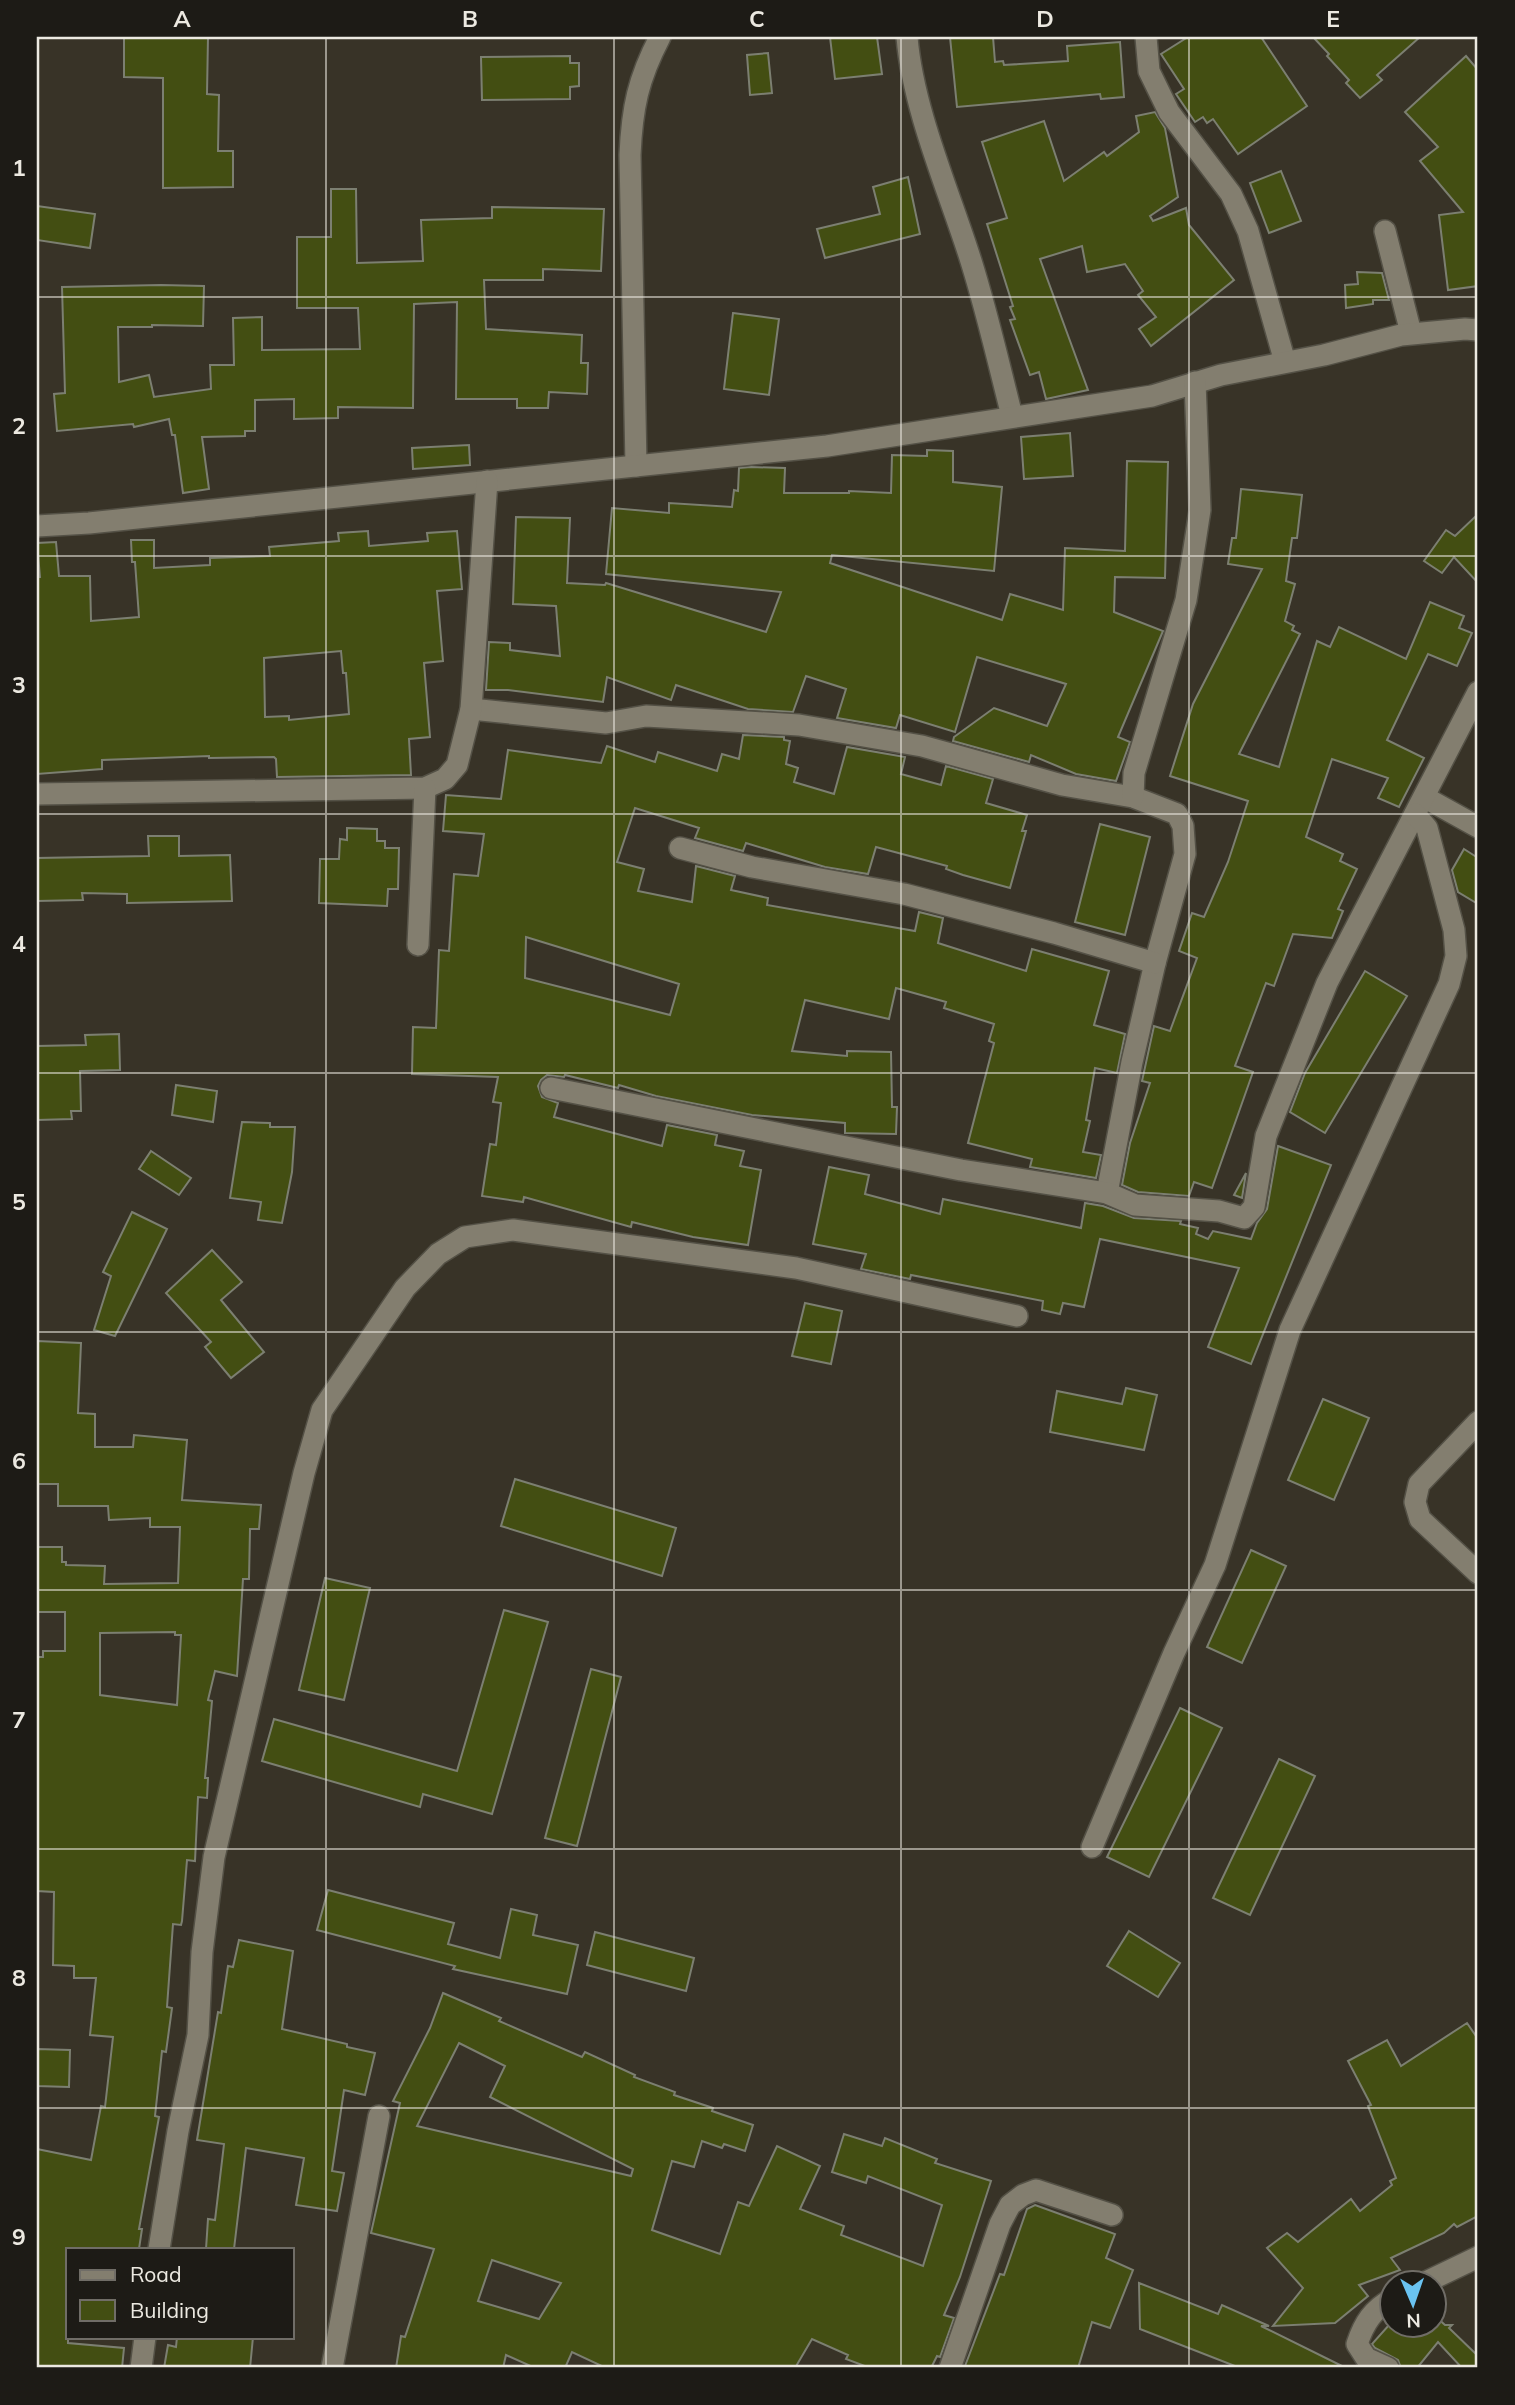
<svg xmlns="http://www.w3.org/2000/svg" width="1515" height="2405" viewBox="0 0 1515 2405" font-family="Mulish,sans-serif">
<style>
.building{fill:#434e12;stroke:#7c7f71;stroke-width:2;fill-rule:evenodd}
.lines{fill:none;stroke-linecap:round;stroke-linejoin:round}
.minor-casing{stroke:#545146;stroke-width:24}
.minor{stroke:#837e6f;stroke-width:21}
.grid{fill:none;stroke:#ece9e1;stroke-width:2;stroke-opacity:0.55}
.neatline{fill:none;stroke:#ece9e1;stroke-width:2.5}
.grid-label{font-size:23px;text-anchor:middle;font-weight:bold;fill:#ece9e1}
</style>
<rect width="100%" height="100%" fill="#383327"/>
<!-- building -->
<g class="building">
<polygon points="124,37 208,37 207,94 219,95 218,151 233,151 233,187 163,188 163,78 124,77"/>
<polygon points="830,37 877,37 882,74 835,79"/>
<polygon points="950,37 993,37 995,62 1003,61 1004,65 1068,61 1067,46 1120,42 1124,97 1101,99 1100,94 957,107"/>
<polygon points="1188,37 1261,37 1307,106 1238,154 1213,119 1207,123 1203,117 1195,122 1176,94 1184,89 1161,54"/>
<polygon points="1313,37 1420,37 1377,75 1382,80 1360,98 1346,83 1349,80 1327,56 1329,54"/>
<polygon points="768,53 772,93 750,95 747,55"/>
<polygon points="570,56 570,63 579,63 579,86 570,87 570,99 482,100 481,57"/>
<polygon points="1466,56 1478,70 1478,286 1448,290 1439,215 1463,212 1420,161 1438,147 1405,112"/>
<polygon points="1155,112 1165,128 1178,197 1150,216 1153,221 1186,208 1189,225 1234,280 1151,346 1139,329 1156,317 1138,295 1143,291 1125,264 1087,272 1082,246 1040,259 1088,390 1046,399 1039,372 1030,375 1010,320 1015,319 1010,307 1013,306 987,224 1007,218 982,142 1044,121 1064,181 1104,152 1107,156 1139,132 1136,116"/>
<polygon points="1281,171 1301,221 1269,233 1250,183"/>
<polygon points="908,177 920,234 825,258 817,229 880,214 873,187"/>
<polygon points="331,189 356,189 357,263 423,261 421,220 492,218 492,207 604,209 601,271 543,269 543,280 484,280 486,329 582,335 581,363 588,363 587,394 549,392 548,408 517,408 517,399 456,399 457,302 414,304 413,408 338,407 338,418 294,419 294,399 255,400 255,431 245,431 245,436 202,437 209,489 183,493 175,435 172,435 169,419 134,427 133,424 57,431 54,394 65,393 62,287 161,285 204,286 203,326 152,325 152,327 118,327 119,382 149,375 154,397 211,389 210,365 234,365 233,318 262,317 262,350 360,349 358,308 297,308 297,237 331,237"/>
<polygon points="37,206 95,214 90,248 37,240"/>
<polygon points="1357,272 1382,273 1389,300 1373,300 1373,304 1346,308 1345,285 1358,284"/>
<polygon points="733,313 779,319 769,395 724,389"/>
<polygon points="1070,433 1073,476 1024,479 1021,437"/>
<polygon points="469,445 470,465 413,469 412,448"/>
<polygon points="927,450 953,451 953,482 1002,487 994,571 832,555 830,563 1002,620 1010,594 1063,610 1065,548 1125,551 1127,461 1168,462 1165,578 1115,577 1114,612 1163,631 1118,737 1130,742 1116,781 1076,774 1031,755 1029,762 953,741 954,737 994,708 1047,726 1066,684 977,657 955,732 900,715 896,728 837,718 846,689 806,676 793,712 748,709 676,685 671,700 607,677 603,702 508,690 486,690 489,642 510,643 510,650 560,656 556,606 513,604 516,517 570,518 567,583 605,585 606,583 766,632 781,592 606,574 612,508 669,513 669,503 732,507 734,490 738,491 739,468 751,467 785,468 784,493 849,493 849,491 891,493 892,455 927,456"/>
<polygon points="1241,489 1302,495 1297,538 1292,538 1286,581 1295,584 1285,621 1294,626 1292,630 1300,634 1239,754 1279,767 1317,641 1330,647 1339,627 1406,659 1430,602 1464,616 1459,628 1472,633 1457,666 1428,654 1387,740 1424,758 1399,807 1378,798 1388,778 1332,759 1306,837 1343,854 1340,861 1357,869 1338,909 1343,911 1332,938 1293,934 1274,986 1266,983 1235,1066 1253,1072 1212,1188 1194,1182 1189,1196 1138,1192 1122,1185 1130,1143 1150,1083 1142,1081 1154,1026 1170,1031 1197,958 1179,951 1192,913 1204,917 1228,862 1248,801 1170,776 1193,704 1262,569 1228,564 1232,538 1236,538"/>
<polygon points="1478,514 1478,583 1454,557 1442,573 1424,561 1446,530 1455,536"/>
<path d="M368,531L369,546L428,541L427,533L457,531L462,589L437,591L443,661L424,663L430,737L409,739L411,775L277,777L276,759L274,757L209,758V756L102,760V769L37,774V577H40L37,543L56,542L59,576H90L91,621L139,617L135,562H132L131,540H154V568L210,565V558L270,556L269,547L339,541L338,533ZM341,651L343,673H346L349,714L289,720V716L265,717L264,658Z"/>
<path d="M743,735L784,737V740L790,741L786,764L798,768L794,782L834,794L847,747L905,757L901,774L941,785L946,766L993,779L986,803L1027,815L1022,831H1026L1010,888L963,875L946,869L947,866L876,847L868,874L825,867L746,843L743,851L695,838L699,828L635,808L617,862L644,869L638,891L692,902L696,866L735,876L731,890L768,898L767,905L915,931L919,912L943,918L938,943L1026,971L1032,949L1109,971L1094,1025L1125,1034L1117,1073L1095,1068L1086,1120L1090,1121L1083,1152L1101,1155L1096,1178L1030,1167L1032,1159L968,1143L994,1043L989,1041L994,1024L944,1008L946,1002L896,988L889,1019L805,1000L792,1051L847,1056V1051L891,1052L892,1107H897L896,1134L845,1133V1123L752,1115L656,1096L619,1085L618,1088L565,1075L564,1077L547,1075L541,1080L538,1086L542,1097L558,1103L554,1117L662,1146L667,1125L717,1135L715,1145L744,1151L740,1166L761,1170L748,1245L693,1237L632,1222L631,1227L524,1197L523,1202L482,1196L490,1144L496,1145L501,1103L493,1102L498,1077L412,1074L413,1027L436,1028L439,950L449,951L454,874L478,876L484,834L443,831L446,795L501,799L508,750L601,763L607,746L655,762L658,752L717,771L722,754L739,759ZM526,937L679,984L670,1015L525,978Z"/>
<polygon points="1100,824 1150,837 1125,935 1075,922"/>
<polygon points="347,828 377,829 377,841 385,841 385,848 399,848 398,889 388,889 387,906 319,903 320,859 339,859 340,839 347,840"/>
<polygon points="148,836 179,836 179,856 230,855 232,901 127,903 127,894 82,893 83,900 37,901 37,858 149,856"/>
<polygon points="1464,849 1478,858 1478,904 1458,892 1452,870"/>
<polygon points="1365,971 1407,996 1325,1133 1290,1112 1305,1073"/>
<polygon points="119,1034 120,1070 80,1071 81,1111 71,1111 72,1119 37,1120 37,1046 86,1045 85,1035"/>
<polygon points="176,1085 217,1091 213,1122 172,1115"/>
<polygon points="242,1122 270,1123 270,1127 295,1127 292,1172 282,1223 258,1220 261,1202 230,1198"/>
<polygon points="1278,1146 1331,1165 1251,1364 1208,1347 1239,1268 1100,1239 1084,1307 1063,1303 1060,1314 1042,1310 1043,1301 911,1275 910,1279 861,1269 866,1254 813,1244 829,1167 869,1175 865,1194 940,1214 943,1199 1081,1228 1085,1203 1103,1206 1134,1218 1181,1221 1180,1224 1198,1228 1196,1234 1208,1239 1213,1231 1251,1239 1257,1223 1267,1209"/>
<polygon points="151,1151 191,1178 179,1195 139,1169"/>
<polygon points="1246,1173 1242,1198 1234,1195"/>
<polygon points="132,1212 167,1229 115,1336 94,1330 111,1276 103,1272"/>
<polygon points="212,1250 242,1282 221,1300 264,1352 231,1378 205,1347 211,1342 166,1293"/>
<polygon points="805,1303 842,1311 831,1364 792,1356"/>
<path d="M37,1341L81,1343L78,1413L95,1414V1447H133L134,1435L187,1440L182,1500L261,1505L259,1529H250L249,1579H243L237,1676L215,1671L208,1700L212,1701L205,1778H208L207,1798L198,1797L195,1861L187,1860L182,1921L181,1925L173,1924L167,2007L172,2008L166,2052L162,2051L155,2116L159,2117L139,2229H142L139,2249H68V2343L124,2348L122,2368H37V2149L91,2160L101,2106L105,2107L113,2037L90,2035L96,1978H74V1966L53,1965L54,1892L37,1891V1657H43V1651H65V1612H37V1547H62V1562H66V1565L105,1566L104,1584L178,1583L180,1527H150V1518L109,1520L108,1506H58V1484H37ZM175,1632V1635H181L177,1705L100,1695V1633Z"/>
<polygon points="1126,1388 1157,1395 1144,1450 1050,1432 1057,1391 1122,1404"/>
<polygon points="1323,1399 1369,1418 1334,1500 1288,1480"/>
<polygon points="515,1479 676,1528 662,1576 501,1526"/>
<polygon points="1251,1550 1286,1566 1242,1663 1207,1647"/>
<polygon points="325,1578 370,1588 344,1700 299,1690"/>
<polygon points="504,1610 548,1622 492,1814 423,1794 420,1807 262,1761 274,1719 457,1771"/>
<polygon points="591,1669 621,1677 577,1846 545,1838"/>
<polygon points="1180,1708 1222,1728 1149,1877 1107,1857"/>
<polygon points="1279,1759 1315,1776 1250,1915 1213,1898"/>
<polygon points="328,1890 454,1923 448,1944 500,1958 511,1909 537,1915 533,1935 578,1945 567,1994 453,1969 455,1966 317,1930"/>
<polygon points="1129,1931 1180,1963 1158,1997 1107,1966"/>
<polygon points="595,1932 694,1958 686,1991 587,1965"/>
<polygon points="239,1940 293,1951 282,2029 347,2044 347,2047 375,2053 365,2095 344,2090 332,2171 344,2173 337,2211 296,2205 304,2158 246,2148 234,2249 206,2249 208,2219 215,2220 224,2144 197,2140 218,2012 221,2013 228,1966 233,1967"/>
<path d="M443,1993L501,2018L499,2021L582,2057L585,2052L635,2075L634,2077L675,2092L674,2095L713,2108L712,2111L753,2125L745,2151L724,2144L722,2148L702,2141L694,2167L672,2161L652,2230L720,2254L738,2202L749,2206L777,2146L820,2166L800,2209L844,2226L841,2235L923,2266L942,2205L868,2176L866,2183L832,2172L844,2134L882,2146L885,2138L937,2159L935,2163L991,2181L960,2277L944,2315L954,2318L940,2357L937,2356L931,2368H870L846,2359L848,2355L812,2339L795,2368H606L572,2352L565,2368H535L506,2355L503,2368H396L401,2336L405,2337L434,2249L371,2233L400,2103L393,2101L430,2028ZM459,2043L505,2066L490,2097L633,2169L631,2176L417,2126ZM492,2260L561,2283L539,2319L478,2301Z"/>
<polygon points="1467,2023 1478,2039 1478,2216 1457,2227 1454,2224 1444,2233 1391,2258 1400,2270 1359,2285 1368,2296 1335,2323 1273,2326 1303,2288 1267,2248 1287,2233 1298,2242 1351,2199 1360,2211 1392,2185 1390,2181 1396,2178 1368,2106 1371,2105 1348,2061 1387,2040 1401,2066"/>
<polygon points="37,2049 70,2050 69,2087 37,2086"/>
<polygon points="1035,2205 1115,2234 1106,2258 1133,2270 1110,2328 1092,2322 1078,2368 972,2368 965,2366 1000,2274 1004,2275 1027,2209"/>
<polygon points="1139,2283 1218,2314 1222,2305 1269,2326 1261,2326 1346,2368 1240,2368 1140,2329"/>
<polygon points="1434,2315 1445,2325 1452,2325 1449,2328 1478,2356 1478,2368 1462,2368 1438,2342 1417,2368 1401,2368 1398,2360 1375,2348 1372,2344 1389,2325 1434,2325"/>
<polygon points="177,2337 253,2337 250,2368 164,2368 168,2345 176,2347"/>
</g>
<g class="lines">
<!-- minor casing -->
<g class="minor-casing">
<g id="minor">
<path d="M907,37C913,110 949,191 971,261C987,312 999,365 1012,416"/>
<polyline points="1146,37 1149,71 1169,112 1231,194 1248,231 1285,362"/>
<polyline points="1385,231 1411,333"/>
<path d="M636,466L630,155C632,108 638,79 660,37"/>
<polyline points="37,526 89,523 827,446 1152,396 1221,375 1324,355 1401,335 1465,329 1478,330"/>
<polyline points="471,709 606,723 646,716 799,725 922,746 1062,785 1133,797 1177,814 1183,826 1185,854 1155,963 1132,1062 1107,1193"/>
<polyline points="37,794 425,788 445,779 457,765 471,709 487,481"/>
<polyline points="1133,797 1134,773 1186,600 1200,510 1195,382"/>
<polyline points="1424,797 1478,827"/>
<polyline points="680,848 752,867 904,894 1054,933 1155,963"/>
<polyline points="418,945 425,788"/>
<polyline points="551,1088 961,1170 1107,1193 1135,1205 1219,1211 1244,1218 1254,1207 1266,1136 1327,983 1478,692"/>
<polyline points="1478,1422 1419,1484 1415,1502 1420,1519 1478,1573"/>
<polyline points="1092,1847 1174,1653 1215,1565 1290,1330 1449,984 1456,956 1454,930 1427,828 1415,814"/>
<polyline points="159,2249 178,2131 198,2035 202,1952 214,1857 304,1473 322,1410 405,1288 438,1254 465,1237 513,1230 796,1268 1017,1316"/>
<polyline points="1426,2282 1478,2257"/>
<polyline points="141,2368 145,2337"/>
<polyline points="332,2368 379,2116"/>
<polyline points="950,2368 1000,2224 1010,2205 1023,2195 1036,2190 1112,2215"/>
<path d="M1388,2368L1366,2358L1357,2344C1364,2323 1373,2309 1392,2299"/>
</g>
</g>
<!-- minor -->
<use href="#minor" class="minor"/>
</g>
<!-- grid -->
<path class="grid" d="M326,37V2368M614,37V2368M901,37V2368M1189,37V2368M37,297H1478M37,556H1478M37,814H1478M37,1073H1478M37,1332H1478M37,1590H1478M37,1849H1478M37,2108H1478"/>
<!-- border -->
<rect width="1515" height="2405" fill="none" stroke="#1d1b16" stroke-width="77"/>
<!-- legend -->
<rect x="66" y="2248" width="228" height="91" fill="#1d1b16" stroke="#706d67" stroke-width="2"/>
<rect x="80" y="2270" width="35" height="10" fill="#837e6f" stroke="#706d67" stroke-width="2"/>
<text x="130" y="2282" font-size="21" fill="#ece9e1">Road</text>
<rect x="80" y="2300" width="35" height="21" fill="#434e12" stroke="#706d67" stroke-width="2"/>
<text x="130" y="2318" font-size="21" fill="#ece9e1">Building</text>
<!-- north arrow -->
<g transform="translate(1413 2304) rotate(178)"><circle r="33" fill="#1d1b16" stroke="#706d67" stroke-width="2"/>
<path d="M0-5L12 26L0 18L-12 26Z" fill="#6ac3f1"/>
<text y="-10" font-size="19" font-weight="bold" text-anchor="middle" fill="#ece9e1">N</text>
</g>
<rect x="38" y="38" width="1438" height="2328" class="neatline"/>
<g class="grid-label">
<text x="182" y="27">A</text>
<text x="470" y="27">B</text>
<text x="757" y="27">C</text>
<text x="1045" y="27">D</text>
<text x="1333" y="27">E</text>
<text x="19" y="176">1</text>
<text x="19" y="434">2</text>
<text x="19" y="693">3</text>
<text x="19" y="952">4</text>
<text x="19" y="1210">5</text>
<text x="19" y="1469">6</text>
<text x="19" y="1728">7</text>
<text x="19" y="1986">8</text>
<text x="19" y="2245">9</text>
</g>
</svg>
